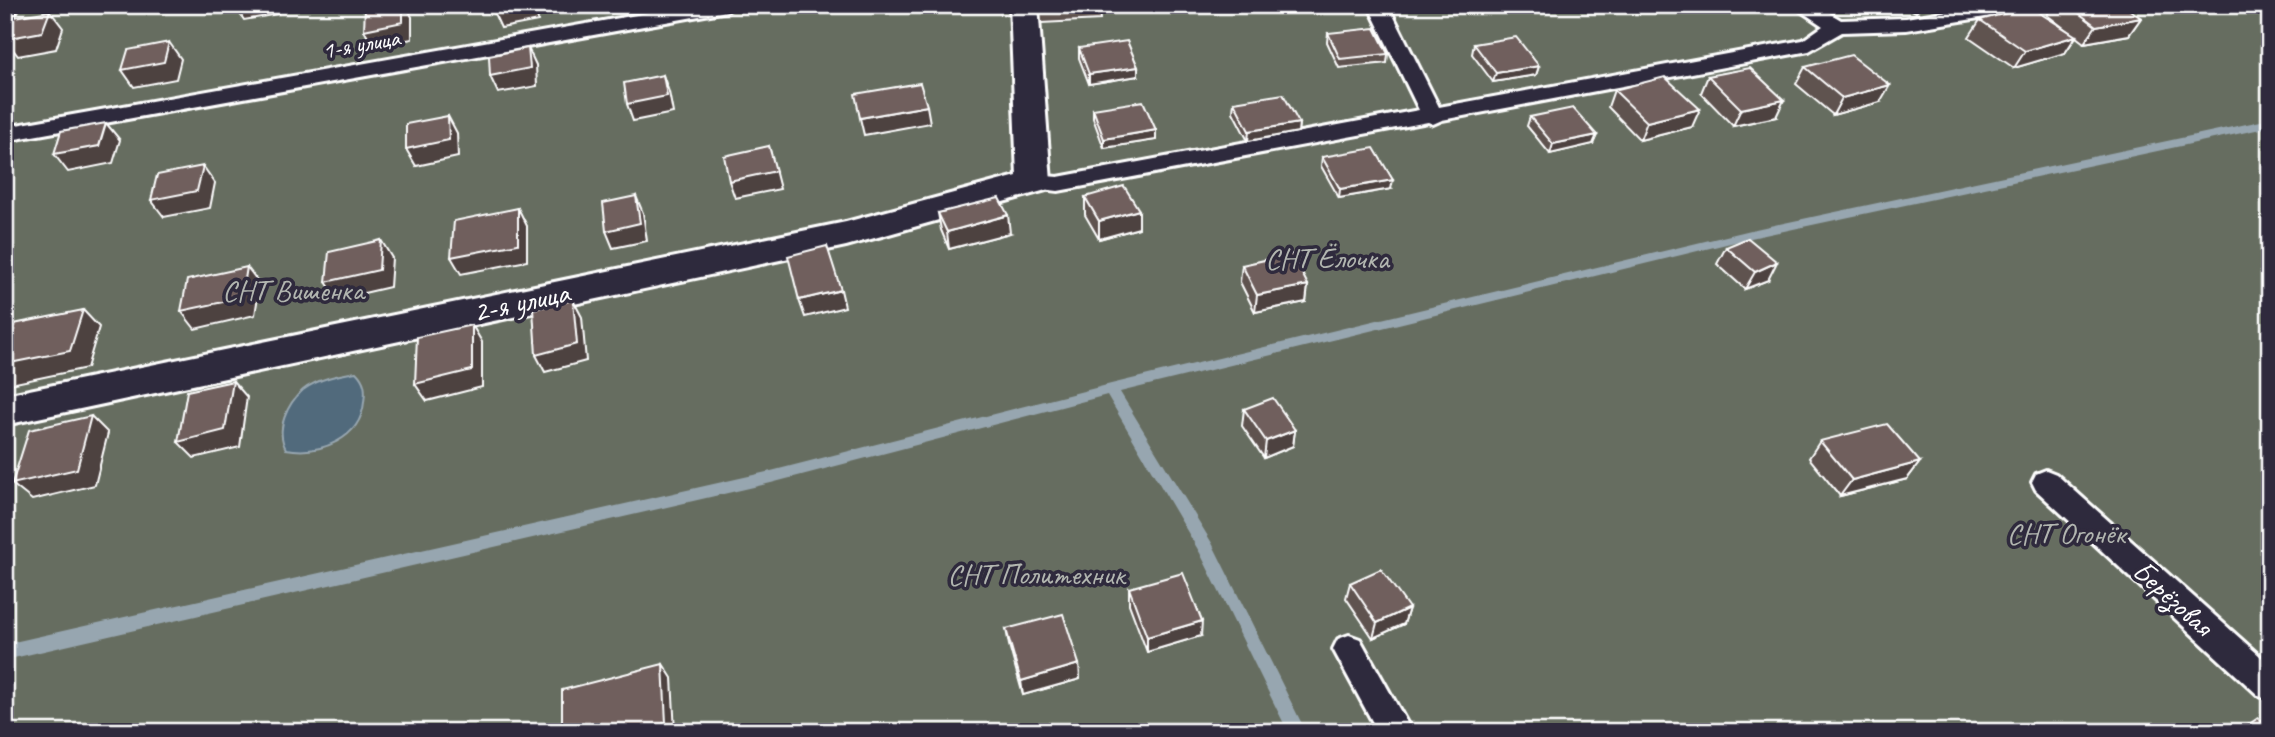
<svg xmlns="http://www.w3.org/2000/svg" width="2275" height="737" viewBox="0 0 2275 737" font-family="Caveat,sans-serif">
<style>
.green{fill:#666d60;stroke:#b2b6b0;stroke-width:2}
.water{fill:#516a7b;stroke:#97a6b0;stroke-width:2}
.lines{fill:none;stroke-linecap:round;stroke-linejoin:round}
.stream{fill:#97a6b0;fill-rule:evenodd}
.lane-casing{stroke:#fff;stroke-width:6}
.street-casing{stroke:#fff;stroke-width:6}
.lane{fill:#2f2a3d;fill-rule:evenodd}
.street{fill:#2f2a3d;fill-rule:evenodd}
.wall{fill:#5f5250;stroke:#fff;stroke-width:2}
.shaded-wall{fill:#4e4241;stroke:#fff;stroke-width:2}
.building{fill:#6f5f5d;stroke:#fff;stroke-width:2}
.labels{text-anchor:middle;stroke-width:7;stroke-linejoin:round;paint-order:stroke}
.far-street-label{font-size:24px;fill:#fff;stroke:#2f2a3d}
.park-label{font-size:30px;fill:#b2b6b0;stroke:#2f2a3d}
.street-label{font-size:30px;fill:#fff;stroke:#2f2a3d}
</style>
<rect width="100%" height="100%" fill="#3c3543"/>
<filter id="ink" filterUnits="userSpaceOnUse"><feTurbulence type="fractalNoise" baseFrequency=".0143" numOctaves="2"/><feDisplacementMap in="SourceGraphic" scale="14" xChannelSelector="R" yChannelSelector="G"/><feConvolveMatrix kernelMatrix="1 2 1 2 8 2 1 2 1" color-interpolation-filters="sRGB"/></filter>
<g filter="url(#ink)">
<!-- green -->
<rect class="green" x="5" y="5" width="2265" height="727"/>
<!-- water -->
<path class="water" d="M356,372C365,381 366,389 364,402C361,439 320,455 286,449C275,430 287,404 303,390C317,379 338,375 356,372Z"/>
<g class="lines">
<!-- stream -->
<polygon class="stream" points="2270,119 2270,127 1751,238 1120,392 1212,543 1306,732 1288,732 1200,553 1107,395 771,483 5,660 5,644 771,471 1111,384 1751,230"/>
<!-- lane casing -->
<g class="lane-casing">
<g id="lane">
<polygon points="5,5 20,5 15,13 5,14"/>
<polygon points="693,5 737,5 727,11 5,141 5,127"/>
<polygon points="1368,5 1388,5 1439,107 1803,40 1823,26 1792,5 1816,5 1841,20 1906,18 1985,5 2032,5 2022,11 1906,30 1842,32 1809,51 1442,120 1433,124 1428,122 1058,191 1026,187 1023,182 1026,177 1034,175 1058,177 1419,110"/>
<polygon points="2046,470 2056,474 2270,665 2270,701 2259,696 2036,490 2032,482 2036,474"/>
<polygon points="1349,635 1360,639 1412,732 1378,732 1333,649 1338,639"/>
</g>
</g>
<!-- street casing -->
<g class="street-casing">
<polygon id="street" points="1010,5 1038,5 1051,182 1046,190 846,246 5,425 5,395 846,222 1017,176"/>
</g>
<!-- lane -->
<use href="#lane" class="lane"/>
<!-- street -->
<use href="#street" class="street"/>
</g>
<!-- wall -->
<g class="wall">
<polygon points="1040,5 1099,5 1100,20 1041,23"/>
<polygon points="1401,5 1447,5 1403,9"/>
<polygon points="1901,5 1924,5 1916,12"/>
<polygon points="2054,5 2123,5 2141,18 2129,35 2084,43 2076,37 2065,53 2014,68 1969,37 1980,20 2069,32 2047,15"/>
<polygon points="1328,33 1388,54 1387,63 1339,68 1327,42"/>
<polygon points="1474,44 1539,66 1536,75 1493,82 1472,54"/>
<polygon points="1079,48 1138,76 1089,84 1079,58"/>
<polygon points="1805,67 1880,102 1833,115 1796,84"/>
<polygon points="1708,76 1776,117 1733,126 1701,93"/>
<polygon points="1614,90 1692,127 1640,140 1608,107"/>
<polygon points="1234,102 1299,123 1298,132 1248,141 1233,112"/>
<polygon points="1093,109 1156,130 1156,140 1104,148 1093,118"/>
<polygon points="1530,117 1597,135 1593,144 1550,154 1527,126"/>
<polygon points="1322,157 1391,189 1339,198 1321,166"/>
<polygon points="1085,197 1139,210 1139,228 1099,239 1085,215"/>
<polygon points="938,213 1010,233 949,249 941,230"/>
<polygon points="1726,247 1768,280 1745,289 1717,264"/>
<polygon points="1242,265 1308,285 1306,302 1255,312 1240,282"/>
<polygon points="1244,409 1295,430 1293,446 1264,458 1242,426"/>
<polygon points="1820,441 1920,462 1907,479 1840,496 1809,458"/>
<polygon points="1350,583 1409,608 1404,624 1373,638 1346,598"/>
<polygon points="1129,588 1201,636 1147,652 1129,604"/>
<polygon points="1006,629 1079,664 1080,679 1023,695 1009,645"/>
</g>
<!-- shaded-wall -->
<g class="shaded-wall">
<polygon points="234,5 279,5 278,14 244,20"/>
<polygon points="403,5 406,5 412,17 412,39 373,47 364,30"/>
<polygon points="523,5 536,5 538,21 501,28 493,11"/>
<polygon points="50,11 63,28 56,49 18,56 5,39"/>
<polygon points="2141,18 2129,35 2084,43 2096,26"/>
<polygon points="2076,36 2065,53 2014,68 2025,51"/>
<polygon points="169,42 181,59 176,79 134,87 122,70"/>
<polygon points="528,48 536,65 537,86 498,93 490,76"/>
<polygon points="1539,66 1536,75 1493,82 1496,73"/>
<polygon points="1138,67 1138,76 1089,84 1089,74"/>
<polygon points="663,75 669,92 673,113 633,121 627,104"/>
<polygon points="1890,85 1880,102 1833,115 1842,98"/>
<polygon points="1784,100 1776,117 1733,126 1741,109"/>
<polygon points="927,106 930,123 864,135 860,118"/>
<polygon points="1700,109 1692,127 1640,140 1647,122"/>
<polygon points="448,116 457,133 458,157 416,166 406,149"/>
<polygon points="106,123 120,140 113,163 68,172 54,154"/>
<polygon points="1299,123 1298,132 1248,141 1249,131"/>
<polygon points="1156,130 1156,140 1104,148 1104,139"/>
<polygon points="1597,135 1593,144 1550,154 1553,144"/>
<polygon points="769,146 780,189 735,198 729,181"/>
<polygon points="203,166 215,183 210,208 164,217 151,200"/>
<polygon points="1393,180 1391,189 1339,198 1340,189"/>
<polygon points="636,196 643,213 647,241 613,248 606,231"/>
<polygon points="518,208 527,226 527,261 461,274 451,257"/>
<polygon points="1139,210 1139,228 1099,239 1099,221"/>
<polygon points="1008,215 1010,233 949,249 947,232"/>
<polygon points="381,240 392,258 390,287 338,299 326,282"/>
<polygon points="1777,262 1768,280 1745,289 1755,272"/>
<polygon points="247,267 260,284 255,315 195,329 181,311"/>
<polygon points="1308,285 1306,302 1255,312 1257,295"/>
<polygon points="841,290 845,307 805,317 799,300"/>
<polygon points="573,300 582,317 586,361 545,372 536,355"/>
<polygon points="83,310 99,327 87,368 11,384 5,379 5,364"/>
<polygon points="472,325 482,342 482,387 427,401 415,384"/>
<polygon points="233,381 247,397 240,447 194,458 178,442"/>
<polygon points="91,416 108,433 95,485 32,500 12,484"/>
<polygon points="1295,430 1293,446 1264,458 1266,441"/>
<polygon points="1920,462 1907,479 1840,496 1852,480"/>
<polygon points="1409,608 1404,624 1373,638 1377,623"/>
<polygon points="1202,621 1201,636 1147,652 1147,637"/>
<polygon points="663,664 672,678 675,732 633,732"/>
<polygon points="1079,664 1080,679 1023,695 1021,681"/>
</g>
<!-- building -->
<g class="building">
<polygon points="374,5 403,5 403,22 364,30 365,7"/>
<polygon points="493,5 523,5 493,11"/>
<polygon points="2068,5 2123,5 2141,18 2096,26"/>
<polygon points="2030,7 2076,36 2025,51 1980,20"/>
<polygon points="50,11 42,32 5,39 14,17"/>
<polygon points="1375,28 1388,54 1340,59 1328,33"/>
<polygon points="1516,37 1539,66 1496,73 1474,44"/>
<polygon points="1127,41 1138,67 1089,74 1079,48"/>
<polygon points="169,42 164,62 122,70 128,50"/>
<polygon points="528,48 530,68 490,76 489,56"/>
<polygon points="1851,55 1890,85 1842,98 1805,67"/>
<polygon points="1750,68 1784,100 1741,109 1708,76"/>
<polygon points="663,75 667,96 627,104 624,83"/>
<polygon points="1665,77 1700,109 1647,122 1614,90"/>
<polygon points="920,83 927,106 860,118 855,94"/>
<polygon points="1283,94 1299,123 1249,131 1234,102"/>
<polygon points="1143,101 1156,130 1104,139 1093,109"/>
<polygon points="1573,108 1597,135 1553,144 1530,117"/>
<polygon points="448,116 449,140 406,149 406,124"/>
<polygon points="106,123 99,146 54,154 61,131"/>
<polygon points="769,146 776,171 729,181 724,156"/>
<polygon points="1374,148 1393,180 1340,189 1322,157"/>
<polygon points="203,166 197,191 151,200 157,175"/>
<polygon points="1124,186 1139,210 1099,221 1085,197"/>
<polygon points="636,196 640,223 606,231 603,203"/>
<polygon points="999,198 1008,215 947,232 938,213"/>
<polygon points="518,208 518,244 451,257 454,221"/>
<polygon points="1748,238 1777,262 1755,272 1726,247"/>
<polygon points="381,240 379,270 326,282 329,252"/>
<polygon points="827,246 841,290 799,300 788,256"/>
<polygon points="1292,254 1308,285 1257,295 1242,265"/>
<polygon points="247,267 242,298 181,311 187,280"/>
<polygon points="573,300 577,344 536,355 533,309"/>
<polygon points="83,310 70,351 5,364 5,333 9,325"/>
<polygon points="472,325 472,370 415,384 417,337"/>
<polygon points="233,381 225,430 178,442 187,391"/>
<polygon points="1273,398 1295,430 1266,441 1244,409"/>
<polygon points="91,416 77,469 12,484 29,430"/>
<polygon points="1887,424 1920,462 1852,480 1820,441"/>
<polygon points="1381,569 1409,608 1377,623 1350,583"/>
<polygon points="1183,573 1202,621 1147,637 1129,588"/>
<polygon points="1063,614 1079,664 1021,681 1006,629"/>
<polygon points="663,664 666,723 633,732 562,732 562,690"/>
<polygon points="2258,718 2270,728 2270,732 2238,732"/>
</g>
</g>
<g class="labels">
<!-- far-street labels -->
<g class="far-street-label">
<text transform="translate(361 44) rotate(-10)" y="8">1-я улица</text>
</g>
<!-- park labels -->
<g class="park-label">
<text x="1327" y="268">СНТ Ёлочка</text>
<text x="293" y="300">СНТ Вишенка</text>
<text x="2066" y="543">СНТ Огонёк</text>
<text x="1036" y="584">СНТ Политехник</text>
</g>
<!-- street labels -->
<g class="street-label">
<text transform="translate(521 302) rotate(-12)" y="10">2-я улица</text>
<text transform="translate(2173 598) rotate(42)" y="10">Берёзовая</text>
</g>
</g>
<!-- margin -->
<rect width="2275" height="737" fill="none" stroke="#2f2a3d" stroke-width="28"/>
<rect x="14" y="14" width="2247" height="709" fill="none" stroke="#fff" stroke-width="2.5" filter="url(#ink)"/>
</svg>
